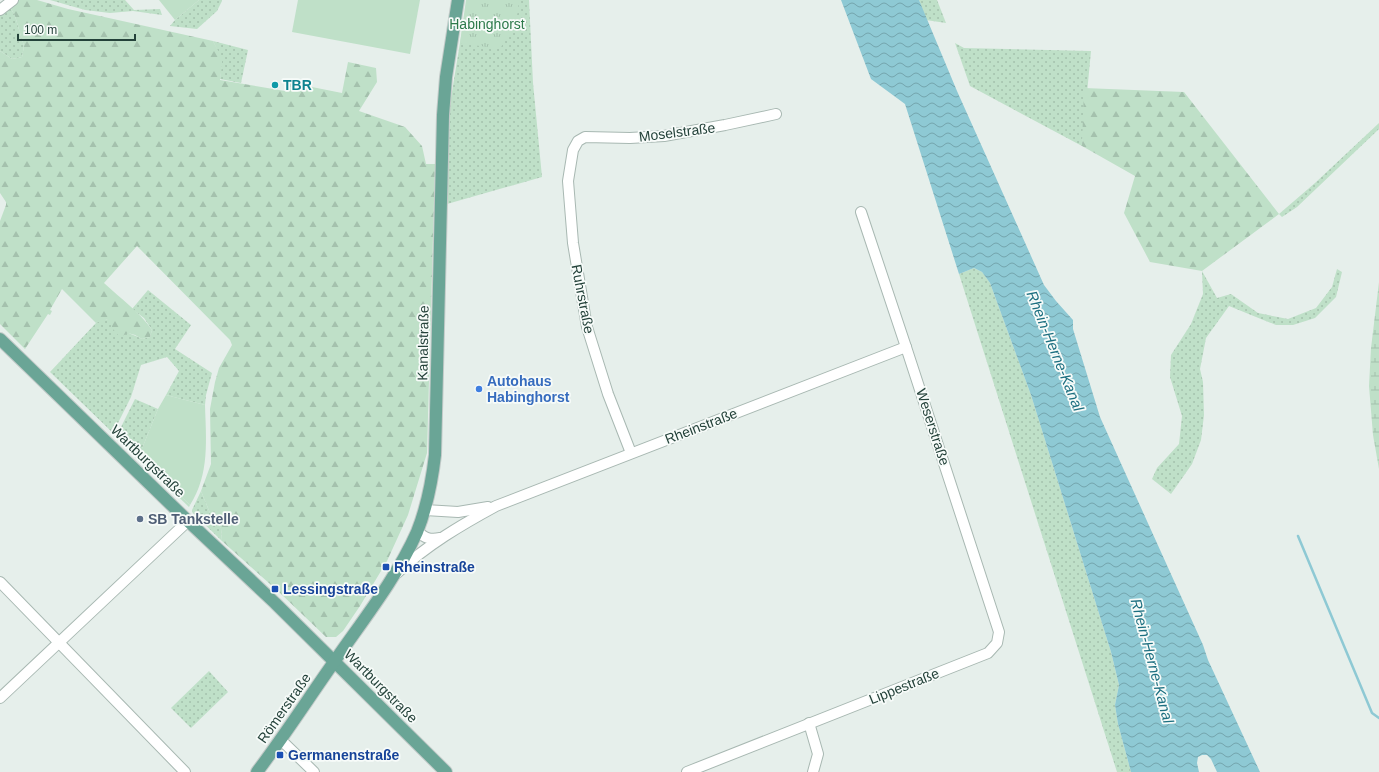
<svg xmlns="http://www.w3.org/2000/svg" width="1379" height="772" viewBox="0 0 1379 772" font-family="Helvetica,sans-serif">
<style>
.grass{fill:url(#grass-dots)}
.forest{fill:url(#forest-firs)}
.wetland{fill:url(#wetland-marsh)}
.park{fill:url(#park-tufts)}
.garden{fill:#bfe0c8}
.water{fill:url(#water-waves)}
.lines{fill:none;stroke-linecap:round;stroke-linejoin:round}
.stream{stroke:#8ec9d4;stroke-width:2.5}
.minor-casing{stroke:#a8b8b2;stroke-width:12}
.major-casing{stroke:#c2cac8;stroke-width:14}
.minor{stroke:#fff;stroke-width:10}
.major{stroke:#6aa596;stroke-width:12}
.culture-dot{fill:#0f9aa8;stroke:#f7fbf9;stroke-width:1.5}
.shop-dot{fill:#3f7fe0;stroke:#f7fbf9;stroke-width:1.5}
.service-dot{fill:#5c6f8a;stroke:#f7fbf9;stroke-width:1.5}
.transit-dot{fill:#1a4fb4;stroke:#f7fbf9;stroke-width:1.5}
.labels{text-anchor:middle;stroke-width:3.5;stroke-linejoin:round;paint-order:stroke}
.park-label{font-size:14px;fill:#2d7a4b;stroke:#f7fbf9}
.culture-label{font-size:14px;font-weight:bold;fill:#0d838f;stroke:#f7fbf9;text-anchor:start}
.street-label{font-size:14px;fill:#24423a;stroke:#f7fbf9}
.shop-label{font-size:14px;font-weight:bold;fill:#366cbe;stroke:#f7fbf9;text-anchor:start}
.service-label{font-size:14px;font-weight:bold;fill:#4e5e75;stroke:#f7fbf9;text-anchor:start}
.transit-label{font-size:14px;font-weight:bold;fill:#164399;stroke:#f7fbf9;text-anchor:start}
.water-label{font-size:15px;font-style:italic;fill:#1c6f80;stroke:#f7fbf9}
</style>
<defs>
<pattern id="grass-dots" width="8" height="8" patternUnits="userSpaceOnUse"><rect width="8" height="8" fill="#bfe0c8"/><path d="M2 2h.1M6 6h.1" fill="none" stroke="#a4c1ad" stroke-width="1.8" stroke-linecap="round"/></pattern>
<pattern id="forest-firs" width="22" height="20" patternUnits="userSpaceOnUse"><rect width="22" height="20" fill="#bfe0c8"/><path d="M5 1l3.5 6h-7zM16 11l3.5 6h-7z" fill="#a4c1ad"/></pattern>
<pattern id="wetland-marsh" width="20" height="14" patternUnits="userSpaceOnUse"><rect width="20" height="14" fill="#bfe0c8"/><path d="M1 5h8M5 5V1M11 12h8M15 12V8" fill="none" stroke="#a4c1ad"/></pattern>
<pattern id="park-tufts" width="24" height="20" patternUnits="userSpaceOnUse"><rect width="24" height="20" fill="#bfe0c8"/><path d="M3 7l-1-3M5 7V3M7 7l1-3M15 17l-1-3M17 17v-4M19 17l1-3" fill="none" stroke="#a4c1ad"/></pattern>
<pattern id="water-waves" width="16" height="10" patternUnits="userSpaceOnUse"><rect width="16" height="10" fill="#8ec9d4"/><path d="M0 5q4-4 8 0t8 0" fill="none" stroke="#74a5ad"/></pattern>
</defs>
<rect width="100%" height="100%" fill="#e6efeb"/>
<!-- grass -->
<g class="grass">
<polygon points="50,0 125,0 134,10 160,9 162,15 133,11 110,13 85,10"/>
<polygon points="199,0 222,0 222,1 217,11 197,29 170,26 175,20"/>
<polygon points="467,0 529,0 533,83 542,177 447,204 450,104"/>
<polygon points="919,0 937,0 946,23 926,20"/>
<polygon points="9,5 15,16 24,46 22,57 12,59 0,51 0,12"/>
<path d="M213,41L248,50L241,83L220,79C223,60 221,58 213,41Z"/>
<polygon points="955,43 964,48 1091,51 1082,146 970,86"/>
<polygon points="1379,123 1379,129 1297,207 1282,217 1279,214 1315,183"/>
<polygon points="974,268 982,272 990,283 1031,395 1111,652 1119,685 1115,705 1118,724 1131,772 1117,772 959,274"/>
<polygon points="1337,269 1342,272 1336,297 1315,318 1293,325 1276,325 1229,306 1206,338 1200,369 1203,382 1204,415 1201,440 1192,464 1171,494 1152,479 1157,468 1179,444 1182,416 1170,377 1171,355 1191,324 1203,294 1202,271 1217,298 1231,294 1258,313 1288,319 1316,308 1332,287"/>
<path d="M148,290L191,325L175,349L212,373L206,395L205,405L166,395L179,371L167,357L141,365L131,397L113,433L50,372L96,323C99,321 102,319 105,319C113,319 121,329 127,332C132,335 137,336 142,339L150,337L152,330L144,318L132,309Z"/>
<polygon points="135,399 158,409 139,456 190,505 189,507 116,437"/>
<polygon points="201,491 210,513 221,528 222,541 192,512 192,510"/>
<polygon points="209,671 228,692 191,728 171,708"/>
</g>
<!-- forest -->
<g class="forest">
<path d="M19,0H37L68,9L213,41L222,58V65L220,80L285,91L287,82L342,93L348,62L376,68L377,82L359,111L405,127L422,146L426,164H435L427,453L408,515L387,561L360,606L343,631L336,637H326L279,592L222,541L221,528L210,513L201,491L211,464L210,409L215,382L219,368L232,345L230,340L137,246L104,283C120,298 140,312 152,330L150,337L142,339L135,335L128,333L120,337L112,328V322L106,319L96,323L62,289L50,310L52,311L50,315L48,314L25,349L0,324V221L6,205V202L0,193V51L12,59L22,57L24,46L15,16L9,5Z"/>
<polygon points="1084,88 1184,92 1279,214 1202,271 1150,262 1124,213 1135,176 1082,146"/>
</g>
<!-- wetland -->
<polygon class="wetland" points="1379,282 1379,469 1373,435 1369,386 1371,348"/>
<!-- park -->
<path class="park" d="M466,0H518C521,17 508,34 500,49L460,43Z"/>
<!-- garden -->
<g class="garden">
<polygon points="159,0 199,0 175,20"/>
<polygon points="298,0 420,0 410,54 292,32"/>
<path d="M166,395L205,405C206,439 210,474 190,505L139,456L158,409Z"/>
</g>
<!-- water -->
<polygon class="water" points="841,0 919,0 957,91 1044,285 1056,301 1073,320 1073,329 1100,417 1203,645 1208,660 1260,772 1217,772 1211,759 1207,755 1202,755 1198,757 1197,763 1199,772 1131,772 1118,724 1115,705 1119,685 1111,652 1031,395 990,283 982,272 974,268 959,274 905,104 871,79"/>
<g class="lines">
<!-- stream -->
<polyline class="stream" points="1298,536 1372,713 1379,718"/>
<!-- minor casing -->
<g class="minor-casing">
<g id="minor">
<polyline points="0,10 13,0"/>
<polyline points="631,453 608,394 587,327 573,243 568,181 573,150 578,141 585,137 630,138 664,136 725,125 776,114"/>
<polyline points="425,510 458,512 488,507"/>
<path d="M417,531C425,538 429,540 440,538"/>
<path d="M397,573C427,545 461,525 496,506L906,347"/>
<polyline points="0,582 185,772"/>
<polyline points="0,698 188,521"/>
<polyline points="809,723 818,754 813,772"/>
<polyline points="281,740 314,772"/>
<polyline points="687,772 988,653 997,643 999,632 906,347 861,212"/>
</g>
</g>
<!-- major casing -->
<g class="major-casing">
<g id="major">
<polyline points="0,339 188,521 275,603 446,772"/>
<path d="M257,772C284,736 308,699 334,662C363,620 396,579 417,532C427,507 432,481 435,455L443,115L446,77L458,0"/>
</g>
</g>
<!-- minor -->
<use href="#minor" class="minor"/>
<!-- major -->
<use href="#major" class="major"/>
</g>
<!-- markers -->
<circle class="culture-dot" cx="275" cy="85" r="4"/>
<circle class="shop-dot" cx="479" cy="389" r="4"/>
<circle class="service-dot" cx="140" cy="519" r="4"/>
<g class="transit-dot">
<rect x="382" y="563" width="8" height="8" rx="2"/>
<rect x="271" y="585" width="8" height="8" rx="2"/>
<rect x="276" y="751" width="8" height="8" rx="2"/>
</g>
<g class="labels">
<!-- park labels -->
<g class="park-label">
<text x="487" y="29">Habinghorst</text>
</g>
<!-- culture labels -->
<g class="culture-label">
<text x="283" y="90">TBR</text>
</g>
<!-- street labels -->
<g class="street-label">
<text transform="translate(677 132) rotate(-7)" y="5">Moselstraße</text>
<text transform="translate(583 299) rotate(79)" y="5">Ruhrstraße</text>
<text transform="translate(423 343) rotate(-89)" y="5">Kanalstraße</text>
<text transform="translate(701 426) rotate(-21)" y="5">Rheinstraße</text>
<text transform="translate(933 427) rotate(72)" y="5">Weserstraße</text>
<text transform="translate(148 461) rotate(44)" y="5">Wartburgstraße</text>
<text transform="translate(381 686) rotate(45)" y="5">Wartburgstraße</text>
<text transform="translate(904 686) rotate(-22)" y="5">Lippestraße</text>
<text transform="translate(284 708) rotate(-55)" y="5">Römerstraße</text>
</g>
<!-- shop labels -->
<g class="shop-label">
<text x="487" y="386">Autohaus<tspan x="487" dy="16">Habinghorst</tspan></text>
</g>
<!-- service labels -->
<g class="service-label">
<text x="148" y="524">SB Tankstelle</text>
</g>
<!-- transit labels -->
<g class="transit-label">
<text x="394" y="572">Rheinstraße</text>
<text x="283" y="594">Lessingstraße</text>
<text x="288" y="760">Germanenstraße</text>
</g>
<!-- water labels -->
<g class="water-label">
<text transform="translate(1055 351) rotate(68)" y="5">Rhein-Herne-Kanal</text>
<text transform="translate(1152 661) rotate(75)" y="5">Rhein-Herne-Kanal</text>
</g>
</g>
<!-- scale -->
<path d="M18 34v6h117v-6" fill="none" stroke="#24423a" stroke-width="2"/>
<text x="24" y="34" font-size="12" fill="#24423a" stroke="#f7fbf9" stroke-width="3" paint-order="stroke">100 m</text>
</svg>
